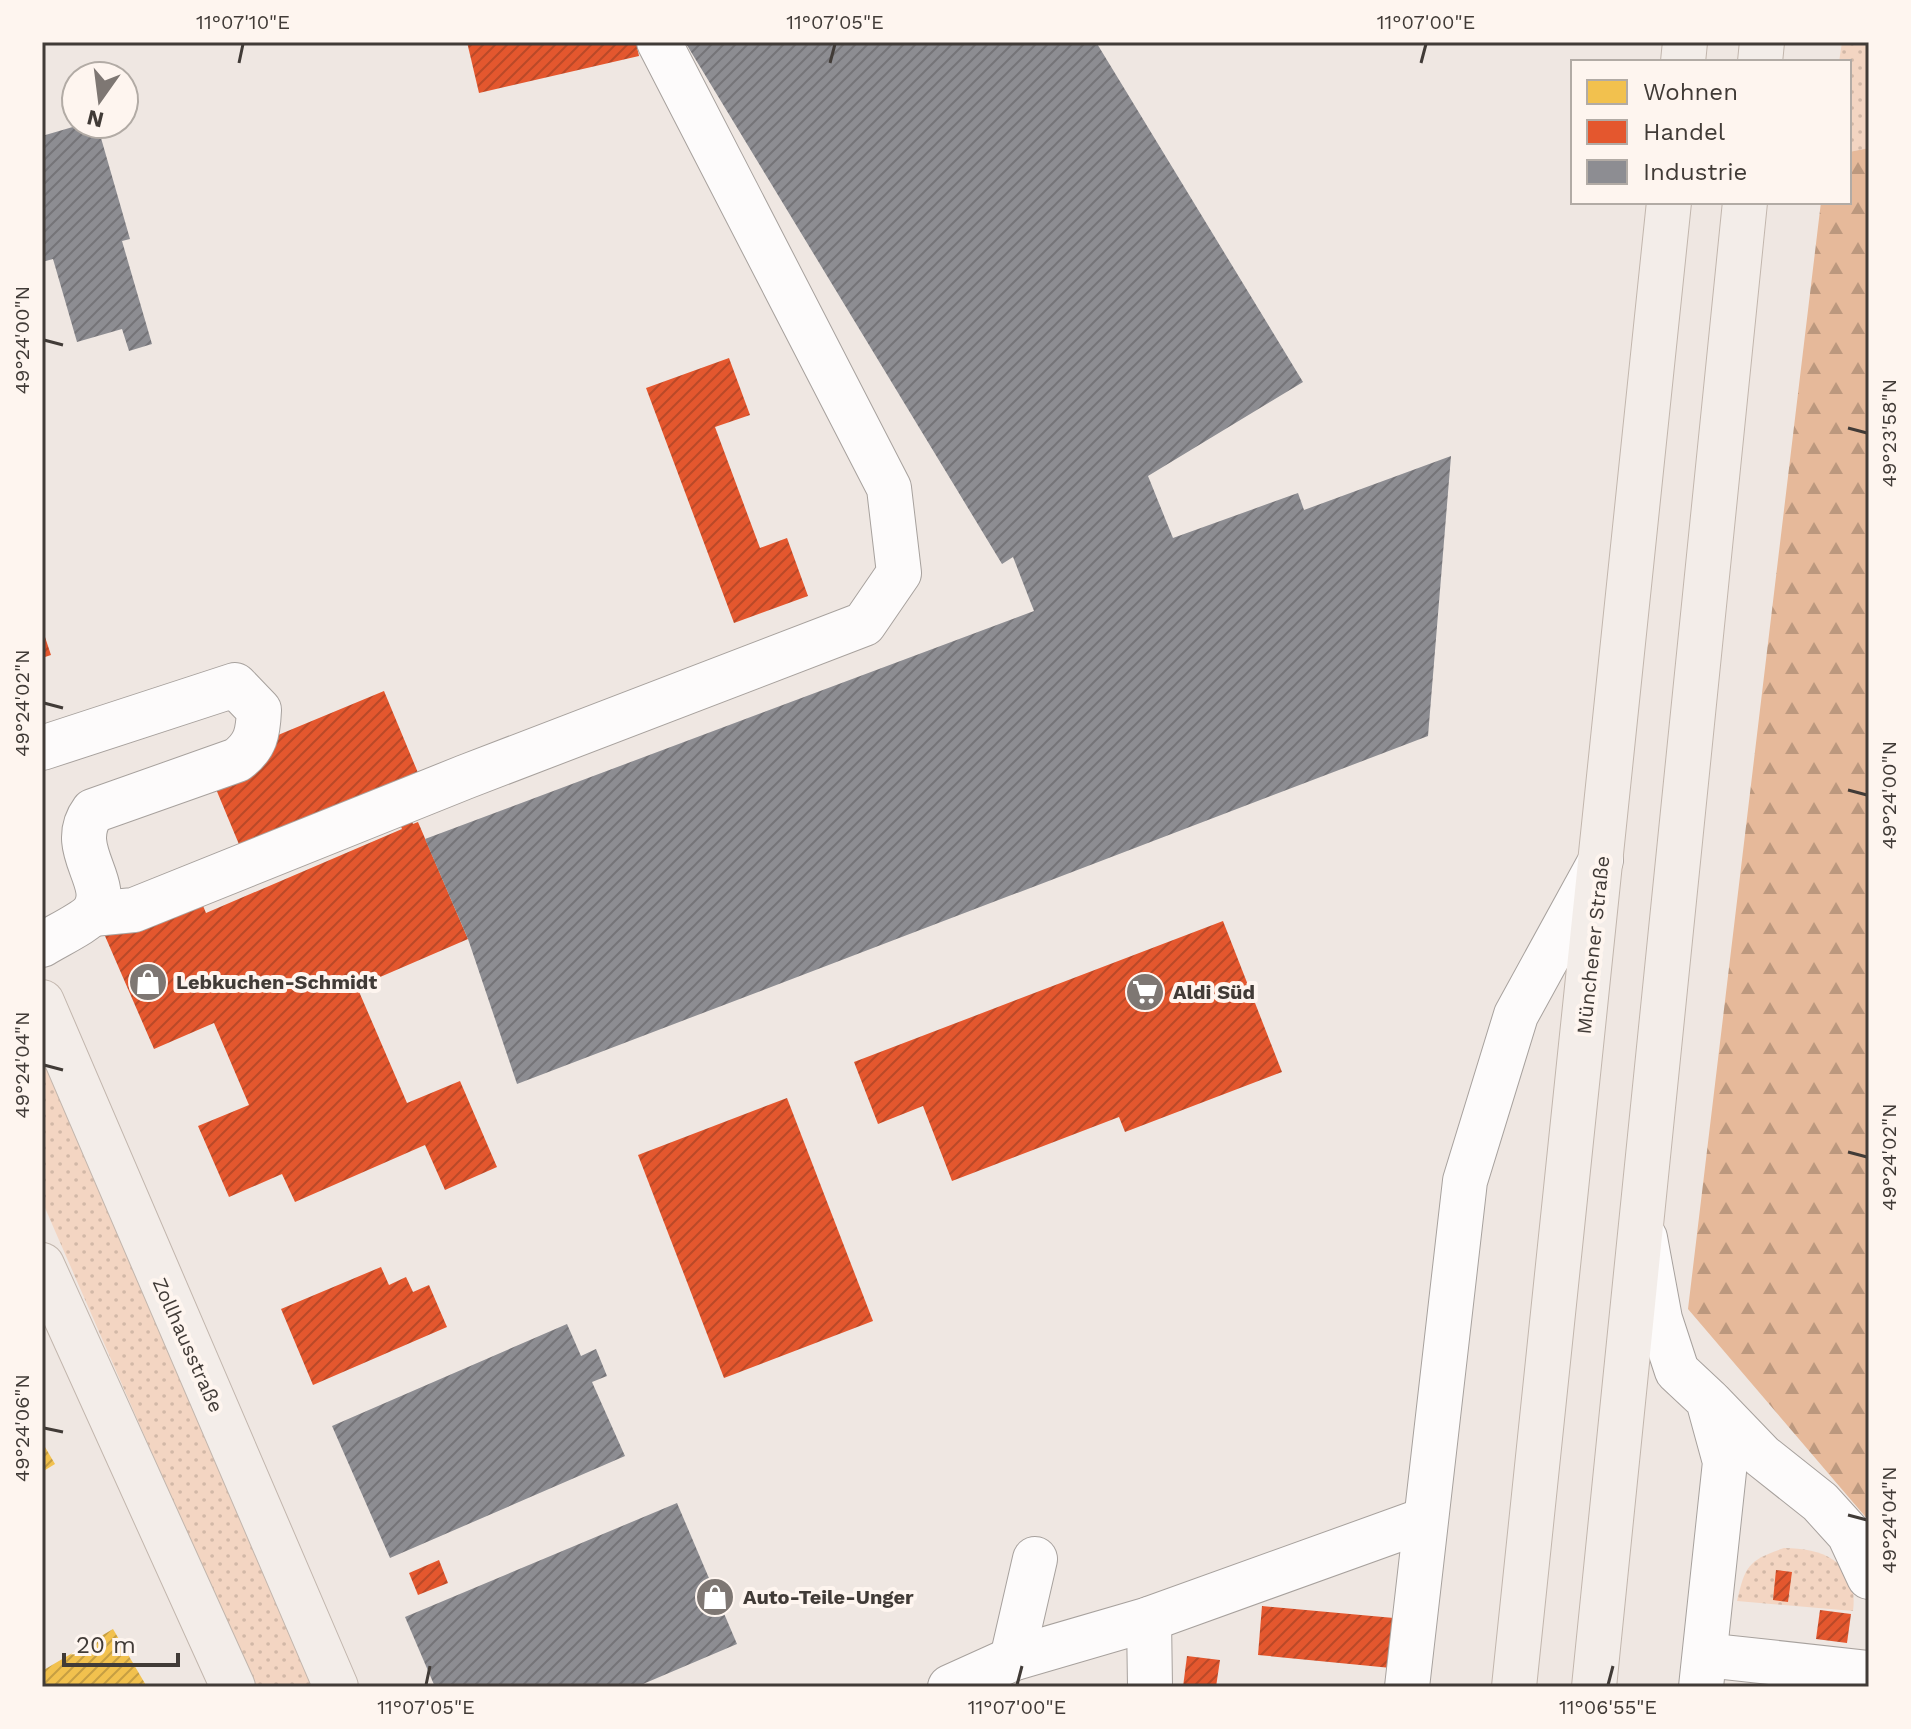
<svg xmlns="http://www.w3.org/2000/svg" width="1911" height="1729" viewBox="0 0 1911 1729" font-family="'Work Sans',sans-serif">
<style>
.grass{fill:url(#grass-dots)}
.forest{fill:url(#forest-firs)}
.homes{fill:url(#homes-hatch)}
.shops{fill:url(#shops-hatch)}
.industry{fill:url(#industry-hatch)}
.lines{fill:none;stroke-linecap:round;stroke-linejoin:round}
.minor-casing{stroke:#a7a19d;stroke-width:46}
.major-casing{stroke:#c2b6ad;stroke-width:46}
.minor{stroke:#fdfbfb;stroke-width:44}
.major{stroke:#f3ede9;stroke-width:44}
.ticks{fill:none;stroke:#413b37;stroke-width:3}
.labels{text-anchor:middle;stroke-width:8;stroke-linejoin:round;paint-order:stroke}
.street-label{font-size:20px;fill:#413b37;stroke:#fef5ef}
.poi-label{font-size:20px;font-weight:bold;fill:#413b37;stroke:#fef5ef;text-anchor:start}
.neatline{fill:none;stroke:#413b37;stroke-width:3}
.ticks-label{font-size:20px;text-anchor:middle;fill:#413b37}
</style>
<defs>
<pattern id="grass-dots" width="8" height="8" patternUnits="userSpaceOnUse" patternTransform="scale(2)"><rect width="8" height="8" fill="#f3d5c2"/><path d="M2 2h.1M6 6h.1" fill="none" stroke="#d2b8a7" stroke-width="1.8" stroke-linecap="round"/></pattern>
<pattern id="forest-firs" width="22" height="20" patternUnits="userSpaceOnUse" patternTransform="scale(2)"><rect width="22" height="20" fill="#e6b99a"/><path d="M5 1l3.5 6h-7zM16 11l3.5 6h-7z" fill="#bc987e"/></pattern>
<pattern id="homes-hatch" width="6" height="6" patternUnits="userSpaceOnUse" patternTransform="scale(2)"><rect width="6" height="6" fill="#f2c14e"/><path d="M-1 1l2-2M0 6l6-6M5 7l2-2" fill="none" stroke="#c69e42"/></pattern>
<pattern id="shops-hatch" width="6" height="6" patternUnits="userSpaceOnUse" patternTransform="scale(2)"><rect width="6" height="6" fill="#e4572e"/><path d="M-1 1l2-2M0 6l6-6M5 7l2-2" fill="none" stroke="#ba4928"/></pattern>
<pattern id="industry-hatch" width="6" height="6" patternUnits="userSpaceOnUse" patternTransform="scale(2)"><rect width="6" height="6" fill="#8d8d92"/><path d="M-1 1l2-2M0 6l6-6M5 7l2-2" fill="none" stroke="#757478"/></pattern>
</defs>
<rect width="100%" height="100%" fill="#efe7e2"/>
<!-- grass -->
<g class="grass">
<polygon points="1842,42 1869,42 1869,148 1849,152 1849,62 1839,62"/>
<polygon points="42,1020 323,1687 254,1687 42,1201"/>
<path d="M1784,1548C1825,1548 1859,1564 1853,1611L1737,1601C1745,1565 1749,1560 1784,1548Z"/>
</g>
<!-- forest -->
<polygon class="forest" points="1869,148 1869,1521 1688,1309 1821,202 1849,202 1849,152"/>
<!-- homes -->
<g class="homes">
<polygon points="42,1442 55,1464 42,1472"/>
<polygon points="113,1629 147,1687 42,1687 42,1671"/>
</g>
<!-- shops -->
<g class="shops">
<polygon points="467,42 636,42 639,56 479,93"/>
<polygon points="729,358 750,415 715,427 760,548 787,538 808,596 734,623 646,388"/>
<polygon points="42,628 51,655 42,658"/>
<polygon points="384,691 421,780 398,789 413,824 418,822 468,939 357,987 407,1103 460,1081 497,1167 445,1190 425,1145 295,1202 282,1174 229,1197 198,1126 249,1105 214,1023 154,1049 105,936 199,896 206,913 402,829 387,794 243,854 206,765"/>
<polygon points="1223,921 1282,1072 1125,1132 1119,1117 952,1181 923,1106 878,1124 854,1062"/>
<polygon points="787,1098 873,1321 724,1378 638,1155"/>
<polygon points="381,1267 389,1285 406,1277 413,1292 429,1285 447,1327 313,1385 281,1309"/>
<polygon points="439,1560 448,1583 418,1595 409,1573"/>
<polygon points="1776,1570 1792,1572 1788,1602 1773,1600"/>
<polygon points="1262,1606 1427,1621 1422,1671 1258,1655"/>
<polygon points="1820,1610 1851,1614 1847,1643 1816,1639"/>
<polygon points="1187,1656 1220,1660 1216,1687 1183,1687"/>
</g>
<!-- industry -->
<g class="industry">
<polygon points="685,42 1096,42 1303,382 1148,476 1173,538 1298,493 1304,510 1451,456 1428,736 517,1084 468,939 425,839 1034,611 1013,557 1002,564"/>
<polygon points="83,124 97,124 130,239 122,241 152,344 129,351 122,329 77,342 53,259 42,262 42,136"/>
<polygon points="567,1324 581,1356 596,1349 607,1376 592,1382 625,1456 390,1558 332,1426"/>
<polygon points="677,1503 737,1644 636,1687 435,1687 405,1617"/>
</g>
<g class="lines">
<!-- minor casing -->
<g class="minor-casing">
<g id="minor">
<path d="M42,748L235,685L259,710C258,733 256,746 237,760L93,811C65,849 113,882 94,911C87,922 54,937 42,945"/>
<polyline points="93,914 134,910 465,777 864,624 899,573 889,488 659,42"/>
<polyline points="1645,1238 1660,1319 1677,1371 1708,1400 1725,1462 1701,1687"/>
<polyline points="1711,1403 1762,1456 1820,1502 1849,1534 1869,1577"/>
<polyline points="1149,1619 1150,1687"/>
<polyline points="1705,1655 1869,1673"/>
<polyline points="1012,1659 1035,1559"/>
<polyline points="950,1687 1012,1659 1149,1619 1424,1520"/>
<polyline points="1407,1687 1465,1181 1516,1015 1601,860"/>
</g>
</g>
<!-- major casing -->
<g class="major-casing">
<g id="major">
<polyline points="1683,62 1685,42"/>
<polyline points="1760,62 1762,42"/>
<polyline points="42,1002 336,1687"/>
<polyline points="42,1265 233,1687"/>
<polyline points="1514,1687 1669,202"/>
<polyline points="1594,1687 1745,202"/>
</g>
</g>
<!-- minor -->
<use href="#minor" class="minor"/>
<!-- major -->
<use href="#major" class="major"/>
</g>
<!-- ticks -->
<path class="ticks" d="M239,63L243,44M830,63L835,44M1421,63L1426,44M44,340L63,345M1848,428L1867,433M44,703L63,708M1848,790L1867,795M44,1065L63,1070M1848,1152L1867,1157M44,1428L63,1432M1848,1515L1867,1520M426,1685L430,1666M1017,1685L1022,1666M1608,1685L1613,1666"/>
<!-- icons -->
<defs>
<g id="shop-disc" transform="scale(2)"><circle r="9.5" fill="#7e7773" stroke="#fef5ef"/><path d="M-5-2.5h2.3a2.7 3.5 0 0 1 5.4 0H5L5.5 6h-11ZM-1.5-2.5h3a1.5 2.3 0 0 0-3 0Z" fill="#fff"/></g>
<g id="supermarket-disc" transform="scale(2)"><circle r="9.5" fill="#7e7773" stroke="#fef5ef"/><path d="M-6-5.5h2.5l.6 2H6L4.5 2H-2.5L-4.4-4H-6ZM-1.5 3.2a1.3 1.3 0 1 0 .1 0ZM3 3.2a1.3 1.3 0 1 0 .1 0Z" fill="#fff"/></g>
</defs>
<g fill-rule="evenodd">
<use href="#shop-disc" x="148" y="982"/>
<use href="#supermarket-disc" x="1145" y="992"/>
<use href="#shop-disc" x="715" y="1597"/>
</g>
<g class="labels">
<!-- street labels -->
<g class="street-label">
<text transform="translate(1593 945) rotate(-84)" y="7">Münchener Straße</text>
<text transform="translate(188 1345) rotate(66)" y="7">Zollhausstraße</text>
</g>
<!-- poi labels -->
<g class="poi-label">
<text x="176" y="989">Lebkuchen-Schmidt</text>
<text x="1173" y="999">Aldi Süd</text>
<text x="743" y="1604">Auto-Teile-Unger</text>
</g>
</g>
<!-- border -->
<rect width="1911" height="1729" fill="none" stroke="#fef5ef" stroke-width="88"/>
<!-- legend -->
<rect x="1571" y="60" width="280" height="144" fill="#fef5ef" stroke="#b2aba5" stroke-width="2"/>
<rect x="1587" y="80" width="40" height="24" fill="#f2c14e" stroke="#b2aba5" stroke-width="2"/>
<text x="1643" y="100" font-size="24" fill="#413b37">Wohnen</text>
<rect x="1587" y="120" width="40" height="24" fill="#e4572e" stroke="#b2aba5" stroke-width="2"/>
<text x="1643" y="140" font-size="24" fill="#413b37">Handel</text>
<rect x="1587" y="160" width="40" height="24" fill="#8d8d92" stroke="#b2aba5" stroke-width="2"/>
<text x="1643" y="180" font-size="24" fill="#413b37">Industrie</text>
<!-- north arrow -->
<g transform="translate(100 100) rotate(194)"><circle r="38" fill="#fef5ef" stroke="#b2aba5" stroke-width="2"/>
<path d="M0-6L14 30L0 20L-14 30Z" fill="#7e7773"/>
<text y="-12" font-size="22" font-weight="bold" text-anchor="middle" fill="#413b37">N</text>
</g>
<!-- scale -->
<path d="M64 1653v12h114v-12" fill="none" stroke="#413b37" stroke-width="4"/>
<text x="76" y="1653" font-size="24" fill="#413b37" stroke="#fef5ef" stroke-width="6" paint-order="stroke">20 m</text>
<rect x="44" y="44" width="1823" height="1641" class="neatline"/>
<g class="ticks-label">
<text x="243" y="29">11°07'10"E</text>
<text x="835" y="29">11°07'05"E</text>
<text x="1426" y="29">11°07'00"E</text>
<text transform="translate(22 340) rotate(-90)" y="7">49°24'00"N</text>
<text transform="translate(1889 433) rotate(-90)" y="7">49°23'58"N</text>
<text transform="translate(22 703) rotate(-90)" y="7">49°24'02"N</text>
<text transform="translate(1889 795) rotate(-90)" y="7">49°24'00"N</text>
<text transform="translate(22 1065) rotate(-90)" y="7">49°24'04"N</text>
<text transform="translate(1889 1157) rotate(-90)" y="7">49°24'02"N</text>
<text transform="translate(22 1428) rotate(-90)" y="7">49°24'06"N</text>
<text transform="translate(1889 1520) rotate(-90)" y="7">49°24'04"N</text>
<text x="426" y="1714">11°07'05"E</text>
<text x="1017" y="1714">11°07'00"E</text>
<text x="1608" y="1714">11°06'55"E</text>
</g>
</svg>
